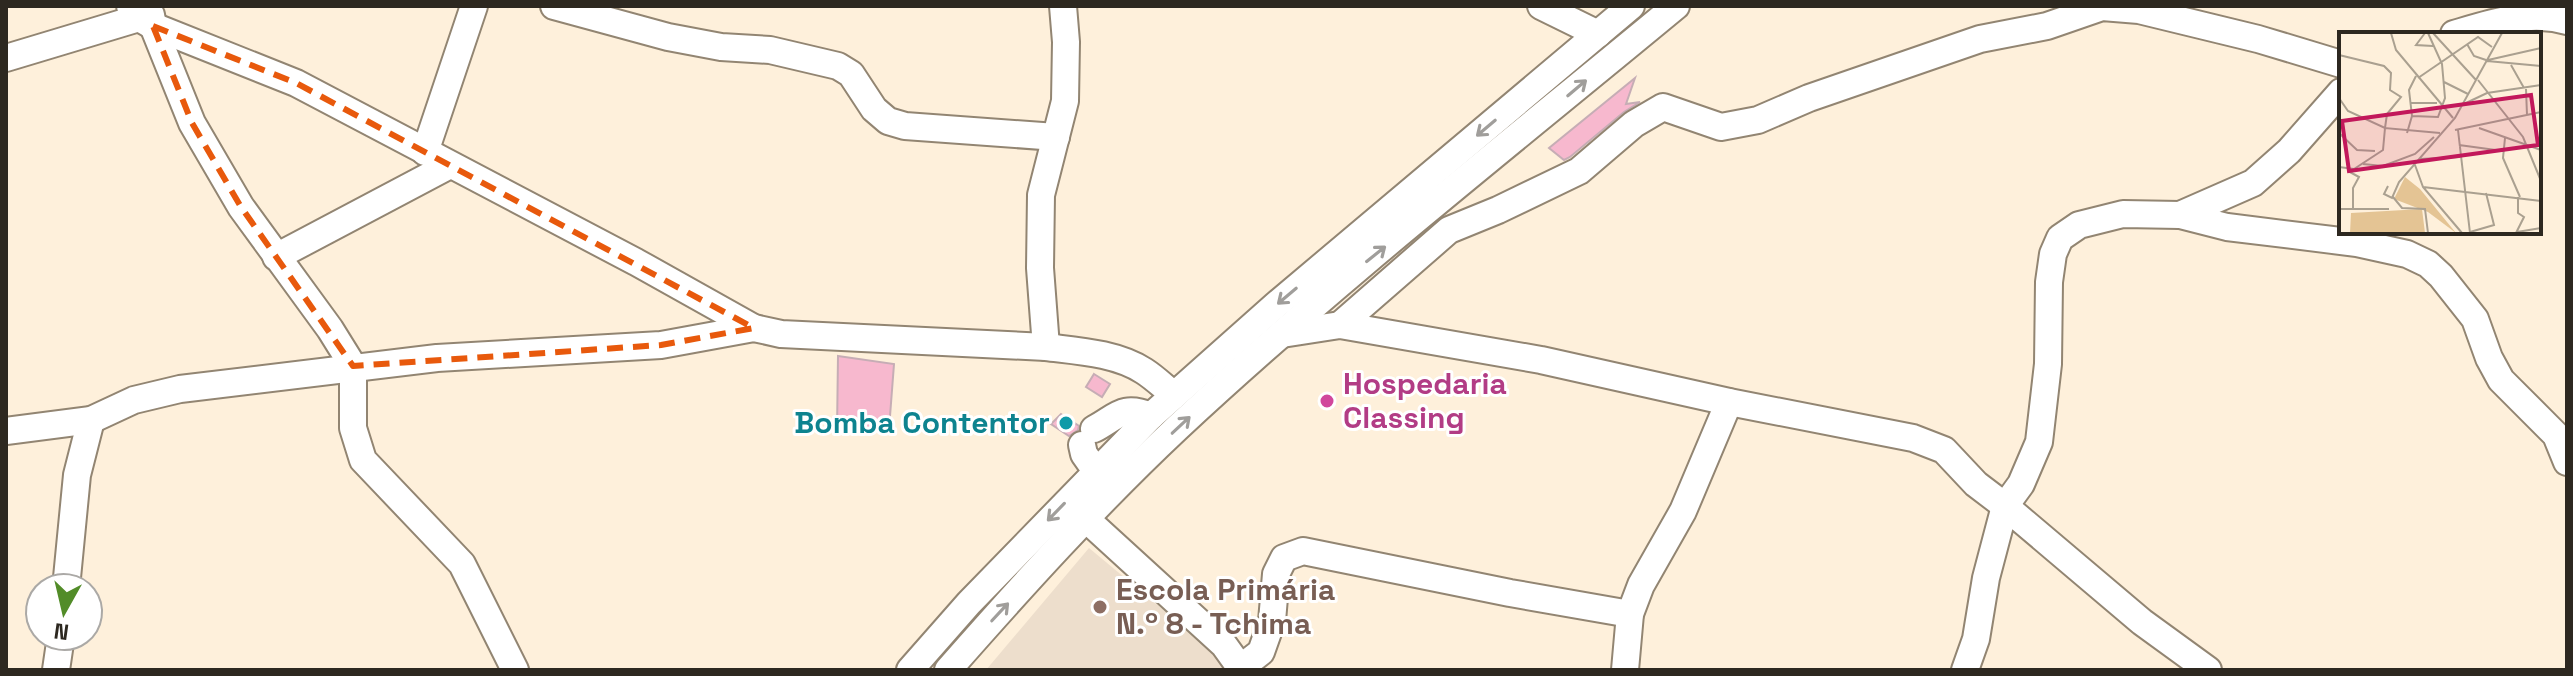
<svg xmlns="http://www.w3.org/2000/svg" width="2573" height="676" viewBox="0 0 2573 676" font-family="'Space Grotesk',sans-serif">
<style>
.education{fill:#eddecc}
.building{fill:#f7b8ce;stroke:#c6adb5;stroke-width:2}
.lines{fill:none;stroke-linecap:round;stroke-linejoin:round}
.minor-casing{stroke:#928572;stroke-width:30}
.minor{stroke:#fff;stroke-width:26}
.oneway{stroke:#a09e9b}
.marked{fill:none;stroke:#e8590c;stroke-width:6;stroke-dasharray:16 10;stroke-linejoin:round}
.hotel-dot{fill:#d1479c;stroke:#fff;stroke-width:3}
.culture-dot{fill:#0f9aa8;stroke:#fff;stroke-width:3}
.education-dot{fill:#8d6e63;stroke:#fff;stroke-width:3}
.labels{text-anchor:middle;stroke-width:6;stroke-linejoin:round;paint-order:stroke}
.hotel-label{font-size:30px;font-weight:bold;fill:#b23c85;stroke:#fff;text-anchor:start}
.culture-label{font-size:30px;font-weight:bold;fill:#0d838f;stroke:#fff;text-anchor:end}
.education-label{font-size:30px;font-weight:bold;fill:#785e54;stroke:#fff;text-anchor:start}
.inset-road{fill:none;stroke:#aaa090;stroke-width:2}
.view{fill:#c2185b;fill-opacity:0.15;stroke:#c2185b;stroke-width:4}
.inset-edge{fill:none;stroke:#2d2820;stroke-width:4}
</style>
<rect width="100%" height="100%" fill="#fef0db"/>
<!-- education -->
<polygon class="education" points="1089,548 1231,666 1227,670 986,670"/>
<!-- building -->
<g class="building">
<polygon points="1635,78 1626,104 1640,102 1624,112 1570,157 1564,160 1549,148"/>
<polygon points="838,356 894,364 889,429 837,431"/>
<polygon points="1094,374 1110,384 1102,397 1086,387"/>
<polygon points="1061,414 1079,426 1078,430 1069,436 1051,424"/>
</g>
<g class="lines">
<!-- minor casing -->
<g class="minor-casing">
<g id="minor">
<path d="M130,6L139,18L153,26L296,83L636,262L754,328L781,334L1046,347C1078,351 1116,353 1144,371C1155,378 1164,387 1174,395"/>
<polyline points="554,6 668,37 721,47 770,50 838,66 851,74 874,109 888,121 905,126 1056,137"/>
<polyline points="1541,6 1598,34"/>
<polyline points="151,15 153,26 192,123 241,207 330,329 353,366 353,428 363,460 462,564 515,670"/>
<path d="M2454,34C2491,23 2529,10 2567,21"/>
<polyline points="6,58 139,18"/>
<polyline points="425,152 474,6"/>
<polyline points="2180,215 2227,227 2357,243 2407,254 2428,264 2441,276 2475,319 2489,358 2501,380 2556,435 2567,462"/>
<polyline points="276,257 450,165"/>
<polyline points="1340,325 1449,230 1498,210 1579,171 1634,124 1663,107 1721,127 1758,120 1809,98 1980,39 2047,26 2102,7 2139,10 2258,39 2341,64"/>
<polyline points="1282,334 1340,325 1541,360 1729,402 1913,438 1944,450 1976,484 2005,506 2021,484 2039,442 2048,364 2049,282 2053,254 2060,238 2079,225 2123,214 2180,215 2253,183 2289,151 2341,92"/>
<polyline points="1046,347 1040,268 1041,195 1065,101 1066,42 1063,6"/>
<path d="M1094,429C1117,417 1122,404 1151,416"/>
<polyline points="6,431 91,420 134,400 180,389 437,358 661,345 754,328"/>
<polyline points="1082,445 1084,454 1096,471"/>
<polyline points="1086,519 1224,645 1242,670"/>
<polyline points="66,588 77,475 91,420"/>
<polyline points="56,670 61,636"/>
<polyline points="910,670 969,603 1151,416 1277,304 1631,6"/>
<path d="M948,670C1021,587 1096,504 1177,428C1336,280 1508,145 1676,6"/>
<polyline points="1238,670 1261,652 1272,621 1276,574 1284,558 1303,551 1510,593 1630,614"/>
<polyline points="1625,670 1630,614 1641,585 1683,511 1729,402"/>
<polyline points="1965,670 1976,639 1986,578 2005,506 2142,622 2208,670"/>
</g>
</g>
<!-- minor -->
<use href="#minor" class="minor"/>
</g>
<!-- one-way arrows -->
<defs><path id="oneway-shaft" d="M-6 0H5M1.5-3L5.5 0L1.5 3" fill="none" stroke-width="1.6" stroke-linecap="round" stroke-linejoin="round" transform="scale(2)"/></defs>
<g class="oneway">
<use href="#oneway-shaft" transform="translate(1577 88) rotate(-40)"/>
<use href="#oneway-shaft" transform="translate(1486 128) rotate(140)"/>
<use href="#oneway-shaft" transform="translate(1376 254) rotate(-39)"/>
<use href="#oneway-shaft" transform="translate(1287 296) rotate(140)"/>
<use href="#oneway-shaft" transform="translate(1181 425) rotate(-43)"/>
<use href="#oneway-shaft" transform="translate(1056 512) rotate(134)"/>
<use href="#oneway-shaft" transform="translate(1000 612) rotate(-47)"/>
</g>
<!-- marked area -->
<path class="marked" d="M153,26L296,83L754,328L661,345L353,366L241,207L192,123Z"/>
<!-- markers -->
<circle class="hotel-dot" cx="1327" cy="401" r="8"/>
<circle class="culture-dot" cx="1066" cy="423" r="8"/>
<circle class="education-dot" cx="1100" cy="607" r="8"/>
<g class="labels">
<!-- hotel labels -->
<g class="hotel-label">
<text x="1343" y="394">Hospedaria<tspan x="1343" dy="34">Classing</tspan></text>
</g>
<!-- culture labels -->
<g class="culture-label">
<text x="1050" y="433">Bomba Contentor</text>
</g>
<!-- education labels -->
<g class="education-label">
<text x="1116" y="600">Escola Primária<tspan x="1116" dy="34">N.º 8 - Tchima</tspan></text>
</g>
</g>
<!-- overview -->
<g transform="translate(2339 32)">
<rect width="202" height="202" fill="#fef0db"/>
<path d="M66,145L81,157L117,201L89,180L55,167ZM83,177L86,201H11L12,181Z" fill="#e4c494"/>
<path class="inset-road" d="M64,1H52L57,18L114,86M86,1L77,13L94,14M94,1L137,48M128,12L135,24L147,28M0,23L45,34L52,41L51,58L62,65L48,82L46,96L9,79L0,66M149,28L202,16M148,29L202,34M172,33L185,56M79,46L139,5L153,15M139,48L184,105L202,149M105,50L129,62M187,57L188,83M71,71H98M127,71L148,61L202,53M73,84L99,85L106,66L103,32L89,1M140,96L202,118M116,98L202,80M119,98L131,201M0,101L18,118L36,119M68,101L73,84L70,58L77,44M166,106L164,126L181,165M120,113L164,119M81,127L121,125M24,132L44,134L76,122L95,105M76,133L84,155L123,201M0,135L15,137L44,118L46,96L101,101M9,139L20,145L14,156V177M49,154L45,162L53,166L60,150L116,86L163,1M84,155L202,169M54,165L63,176L86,177L89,201M0,177H50M131,200L155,193L147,161M178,200L202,196M177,201L185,185L179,181V165"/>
<path class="view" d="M192,63L199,113L10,139L3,89Z"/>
<rect width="202" height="202" class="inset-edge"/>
</g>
<!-- border -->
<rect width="2573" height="676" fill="none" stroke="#2d2820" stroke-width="16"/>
<!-- north arrow -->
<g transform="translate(64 612) rotate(188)"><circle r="38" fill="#ffffff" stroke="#aba9a6" stroke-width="2"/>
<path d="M0-6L14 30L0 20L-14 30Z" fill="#528c28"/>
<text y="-12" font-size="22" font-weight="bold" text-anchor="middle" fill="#2d2820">N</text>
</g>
</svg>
